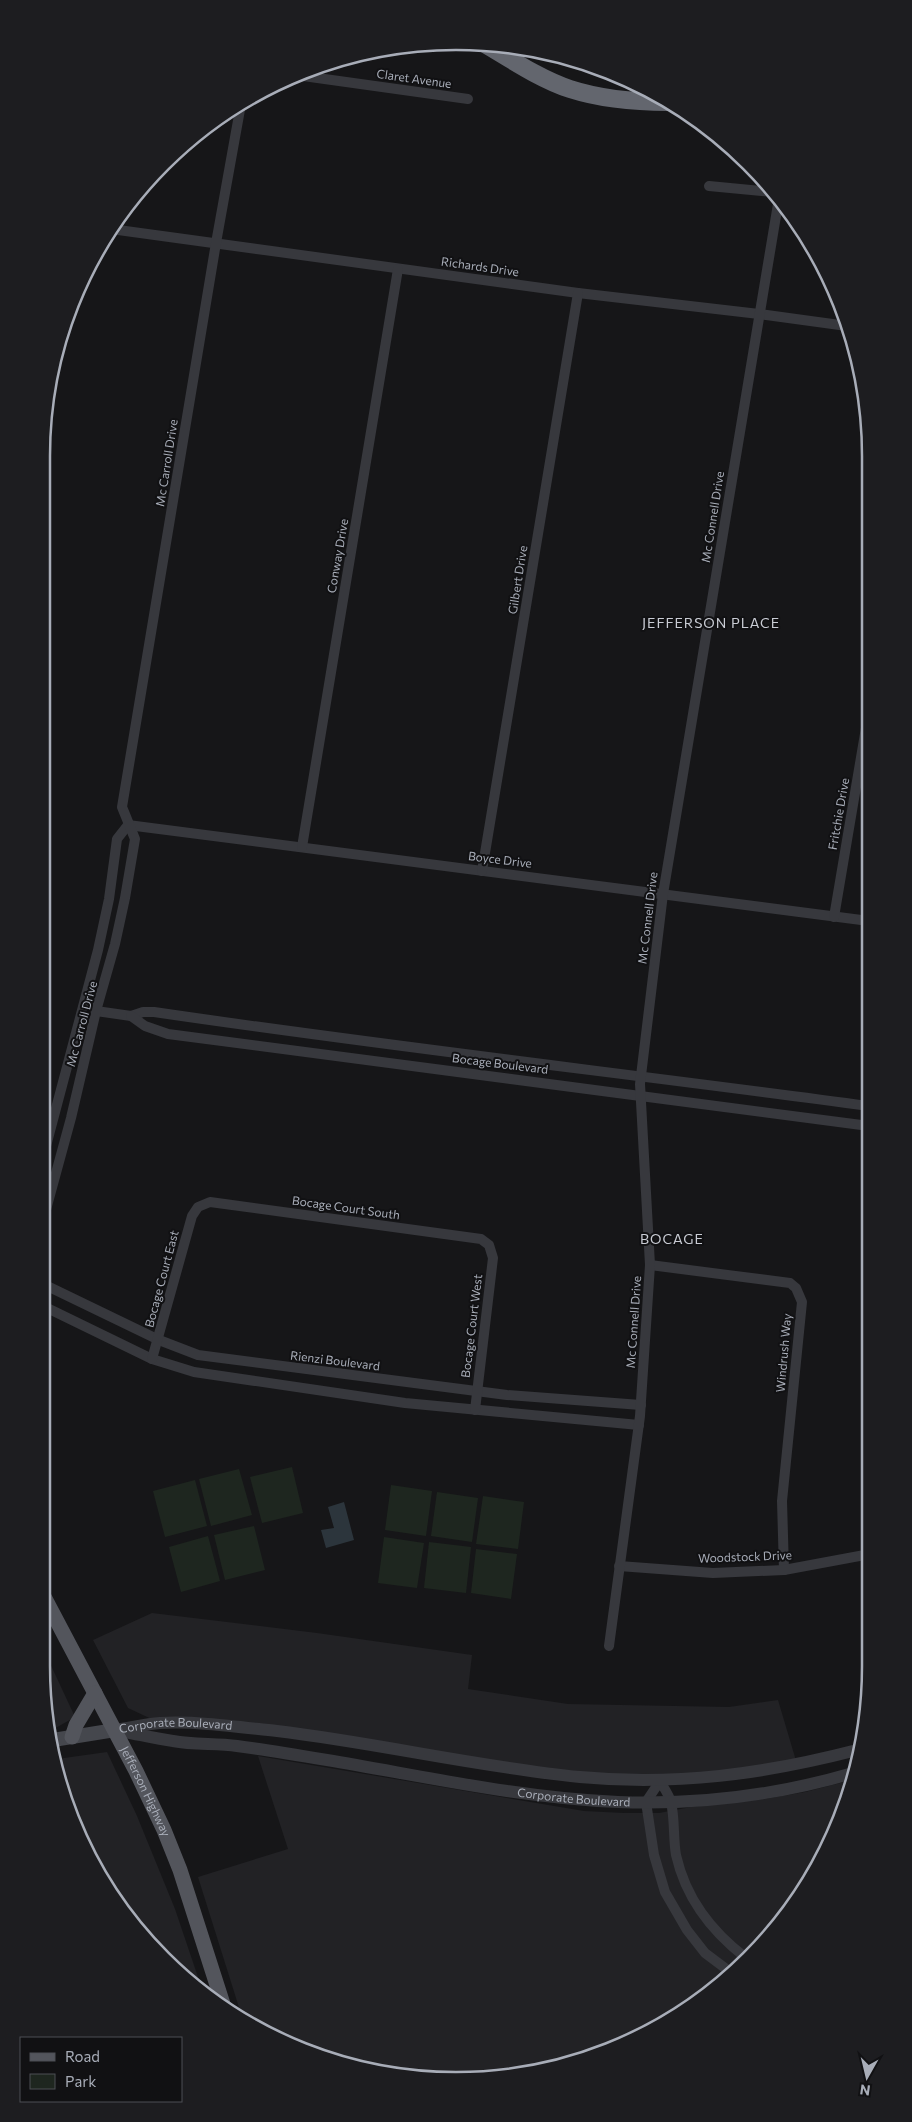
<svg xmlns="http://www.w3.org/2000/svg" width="912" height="2122" viewBox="0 0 912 2122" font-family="Commissioner,sans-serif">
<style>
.built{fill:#222225}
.green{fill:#1e261f}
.water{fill:#2c353c}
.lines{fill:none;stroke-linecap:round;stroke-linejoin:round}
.minor{stroke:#37383d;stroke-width:10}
.tertiary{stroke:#37383d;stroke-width:12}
.secondary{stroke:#45474d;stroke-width:14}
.primary{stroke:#53555c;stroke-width:15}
.motorway{stroke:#63666e;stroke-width:18}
.labels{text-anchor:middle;stroke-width:4;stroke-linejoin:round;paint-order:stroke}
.street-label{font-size:12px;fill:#a8adb8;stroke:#111113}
.neighbourhood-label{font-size:14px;letter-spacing:1px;fill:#c9ccd4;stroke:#111113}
.rim{fill:none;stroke:#a8adb8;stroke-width:2.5}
</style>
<rect width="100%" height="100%" fill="#161618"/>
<!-- built -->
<g class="built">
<polygon points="152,1613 317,1633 472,1655 468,1689 568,1704 729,1707 778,1700 797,1764 662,1777 580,1777 386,1748 160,1723 128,1708 93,1640"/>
<polygon points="41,1644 75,1717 52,1730 41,1666"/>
<polygon points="107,1752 137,1816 175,1909 201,1986 144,1939 97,1873 63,1800 57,1759"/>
<polygon points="258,1756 584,1811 624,1813 659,1813 691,1807 765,1799 805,1792 852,1780 849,1800 815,1873 768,1939 663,2025 589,2059 510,2077 375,2073 249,2025 242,2017 198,1877 288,1849"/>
</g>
<!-- green -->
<g class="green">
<polygon points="292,1467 303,1513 262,1523 250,1477"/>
<polygon points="239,1469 252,1515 211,1526 199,1479"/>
<polygon points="195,1480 207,1526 165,1537 153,1491"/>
<polygon points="391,1485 432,1491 426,1536 385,1530"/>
<polygon points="437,1492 478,1498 472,1542 431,1536"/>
<polygon points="483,1496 524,1502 518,1549 476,1544"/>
<polygon points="254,1526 265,1570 225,1580 214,1535"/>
<polygon points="208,1536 220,1581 181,1592 169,1547"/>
<polygon points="384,1537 424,1543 417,1588 378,1583"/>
<polygon points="429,1542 471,1547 466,1593 424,1588"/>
<polygon points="476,1549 517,1554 511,1599 471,1593"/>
</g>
<!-- water -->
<polygon class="water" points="344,1502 354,1540 326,1548 321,1530 334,1528 328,1507"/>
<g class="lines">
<!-- minor -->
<g class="minor">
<polyline points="296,75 468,99"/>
<polyline points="709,186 773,192"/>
<polyline points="111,229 578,293 759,314 847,326"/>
<polyline points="128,825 869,921"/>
<polyline points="302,847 398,269"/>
<polyline points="482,871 578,293"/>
<polyline points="834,917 868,716"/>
<path d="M96,1011L131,1016L143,1012H154C392,1047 631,1074 869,1106"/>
<polyline points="131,1016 145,1026 168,1034 869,1126"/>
<polyline points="41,1165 98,950 109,899 117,839 128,825"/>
<polyline points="41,1228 71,1118 96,1011 115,944 125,898 135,839 122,807 216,243 241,104"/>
<polyline points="650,1265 790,1283 796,1288 802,1302 782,1501 784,1570"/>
<polyline points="41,1283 159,1340 198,1355 507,1395 641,1405"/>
<polyline points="41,1305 152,1359 194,1372 405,1403 639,1425"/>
<polyline points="152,1359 192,1216 198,1207 210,1202 481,1239 489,1245 493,1258 475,1410"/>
<polyline points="619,1566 713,1573 784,1570 870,1554"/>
<polyline points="609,1646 640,1416 650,1265 640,1084 663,894 779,198"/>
<path d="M729,1971L705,1953L687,1930L665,1892L654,1855L646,1802L660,1781C664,1788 669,1795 671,1802C675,1819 673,1838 676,1855C686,1899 711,1931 746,1958"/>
</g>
<!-- tertiary -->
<g class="tertiary">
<path id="s1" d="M115,1730C130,1728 145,1724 160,1723C198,1721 239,1727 277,1731C378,1743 478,1767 580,1777C676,1786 764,1774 857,1750"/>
<path id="s2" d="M125,1732C141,1735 157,1739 173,1741C194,1745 216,1743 237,1746C267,1750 297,1755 327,1760C423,1776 520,1798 618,1802C696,1805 778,1795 853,1773"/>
</g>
<!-- secondary -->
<polyline class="secondary" points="53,1740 115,1730"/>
<!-- primary -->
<g class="primary">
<path id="s3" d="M41,1591L136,1771L164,1830L180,1870L223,2004"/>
<polyline points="72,1737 76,1725 95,1693"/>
</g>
<!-- motorway -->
<path class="motorway" d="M485,44C512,60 540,79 570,89C601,99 636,102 668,102"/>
</g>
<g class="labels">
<!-- street labels -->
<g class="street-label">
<text transform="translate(414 79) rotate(8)" y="4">Claret Avenue</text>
<text transform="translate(480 267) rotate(8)" y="4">Richards Drive</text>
<text transform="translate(167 463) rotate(-81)" y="4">Mc Carroll Drive</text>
<text transform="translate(713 517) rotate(-81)" y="4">Mc Connell Drive</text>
<text transform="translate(338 556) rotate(-80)" y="4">Conway Drive</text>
<text transform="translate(518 580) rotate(-81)" y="4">Gilbert Drive</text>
<text transform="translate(839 814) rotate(-80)" y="4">Fritchie Drive</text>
<text transform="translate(500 860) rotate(7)" y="4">Boyce Drive</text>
<text transform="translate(648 918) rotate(-83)" y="4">Mc Connell Drive</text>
<text transform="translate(82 1024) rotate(-75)" y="4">Mc Carroll Drive</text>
<text transform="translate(500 1064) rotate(7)" y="4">Bocage Boulevard</text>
<text transform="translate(346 1208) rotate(8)" y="4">Bocage Court South</text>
<text transform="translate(162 1279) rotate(-75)" y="4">Bocage Court East</text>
<text transform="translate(634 1322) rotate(-86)" y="4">Mc Connell Drive</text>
<text transform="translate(472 1326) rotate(-83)" y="4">Bocage Court West</text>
<text transform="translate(784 1353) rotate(-85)" y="4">Windrush Way</text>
<text transform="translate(335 1361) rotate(7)" y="4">Rienzi Boulevard</text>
<text transform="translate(745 1557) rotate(-2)" y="4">Woodstock Drive</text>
<text dy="4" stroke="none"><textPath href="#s1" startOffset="61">Corporate Boulevard</textPath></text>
<text dy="4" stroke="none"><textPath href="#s3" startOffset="226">Jefferson Highway</textPath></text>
<text dy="4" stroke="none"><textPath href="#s2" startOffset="454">Corporate Boulevard</textPath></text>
</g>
<!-- neighbourhood labels -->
<g class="neighbourhood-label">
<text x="711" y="628">JEFFERSON PLACE</text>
<text x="672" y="1244">BOCAGE</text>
</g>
</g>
<!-- crop -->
<path d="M0 0H912V2122H0ZM456 50H456A406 406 0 0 1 862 456V1666A406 406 0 0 1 456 2072H456A406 406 0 0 1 50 1666V456A406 406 0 0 1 456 50Z" fill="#1d1d20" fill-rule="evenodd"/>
<path class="rim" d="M456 50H456A406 406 0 0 1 862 456V1666A406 406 0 0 1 456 2072H456A406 406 0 0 1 50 1666V456A406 406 0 0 1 456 50Z"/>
<!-- legend -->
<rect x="20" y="2037" width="162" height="65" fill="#111113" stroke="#4d4f55"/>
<rect x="30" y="2053" width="25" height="8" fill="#53555c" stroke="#4d4f55"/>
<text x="65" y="2062" font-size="15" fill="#a8adb8">Road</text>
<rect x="30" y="2074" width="25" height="15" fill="#1e261f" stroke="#4d4f55"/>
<text x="65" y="2087" font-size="15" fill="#a8adb8">Park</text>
<!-- north arrow -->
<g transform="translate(867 2077) rotate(188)" stroke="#111113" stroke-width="4" paint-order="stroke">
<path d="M0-4L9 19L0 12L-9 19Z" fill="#a8adb8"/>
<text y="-8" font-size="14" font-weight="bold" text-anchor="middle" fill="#a8adb8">N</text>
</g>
</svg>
